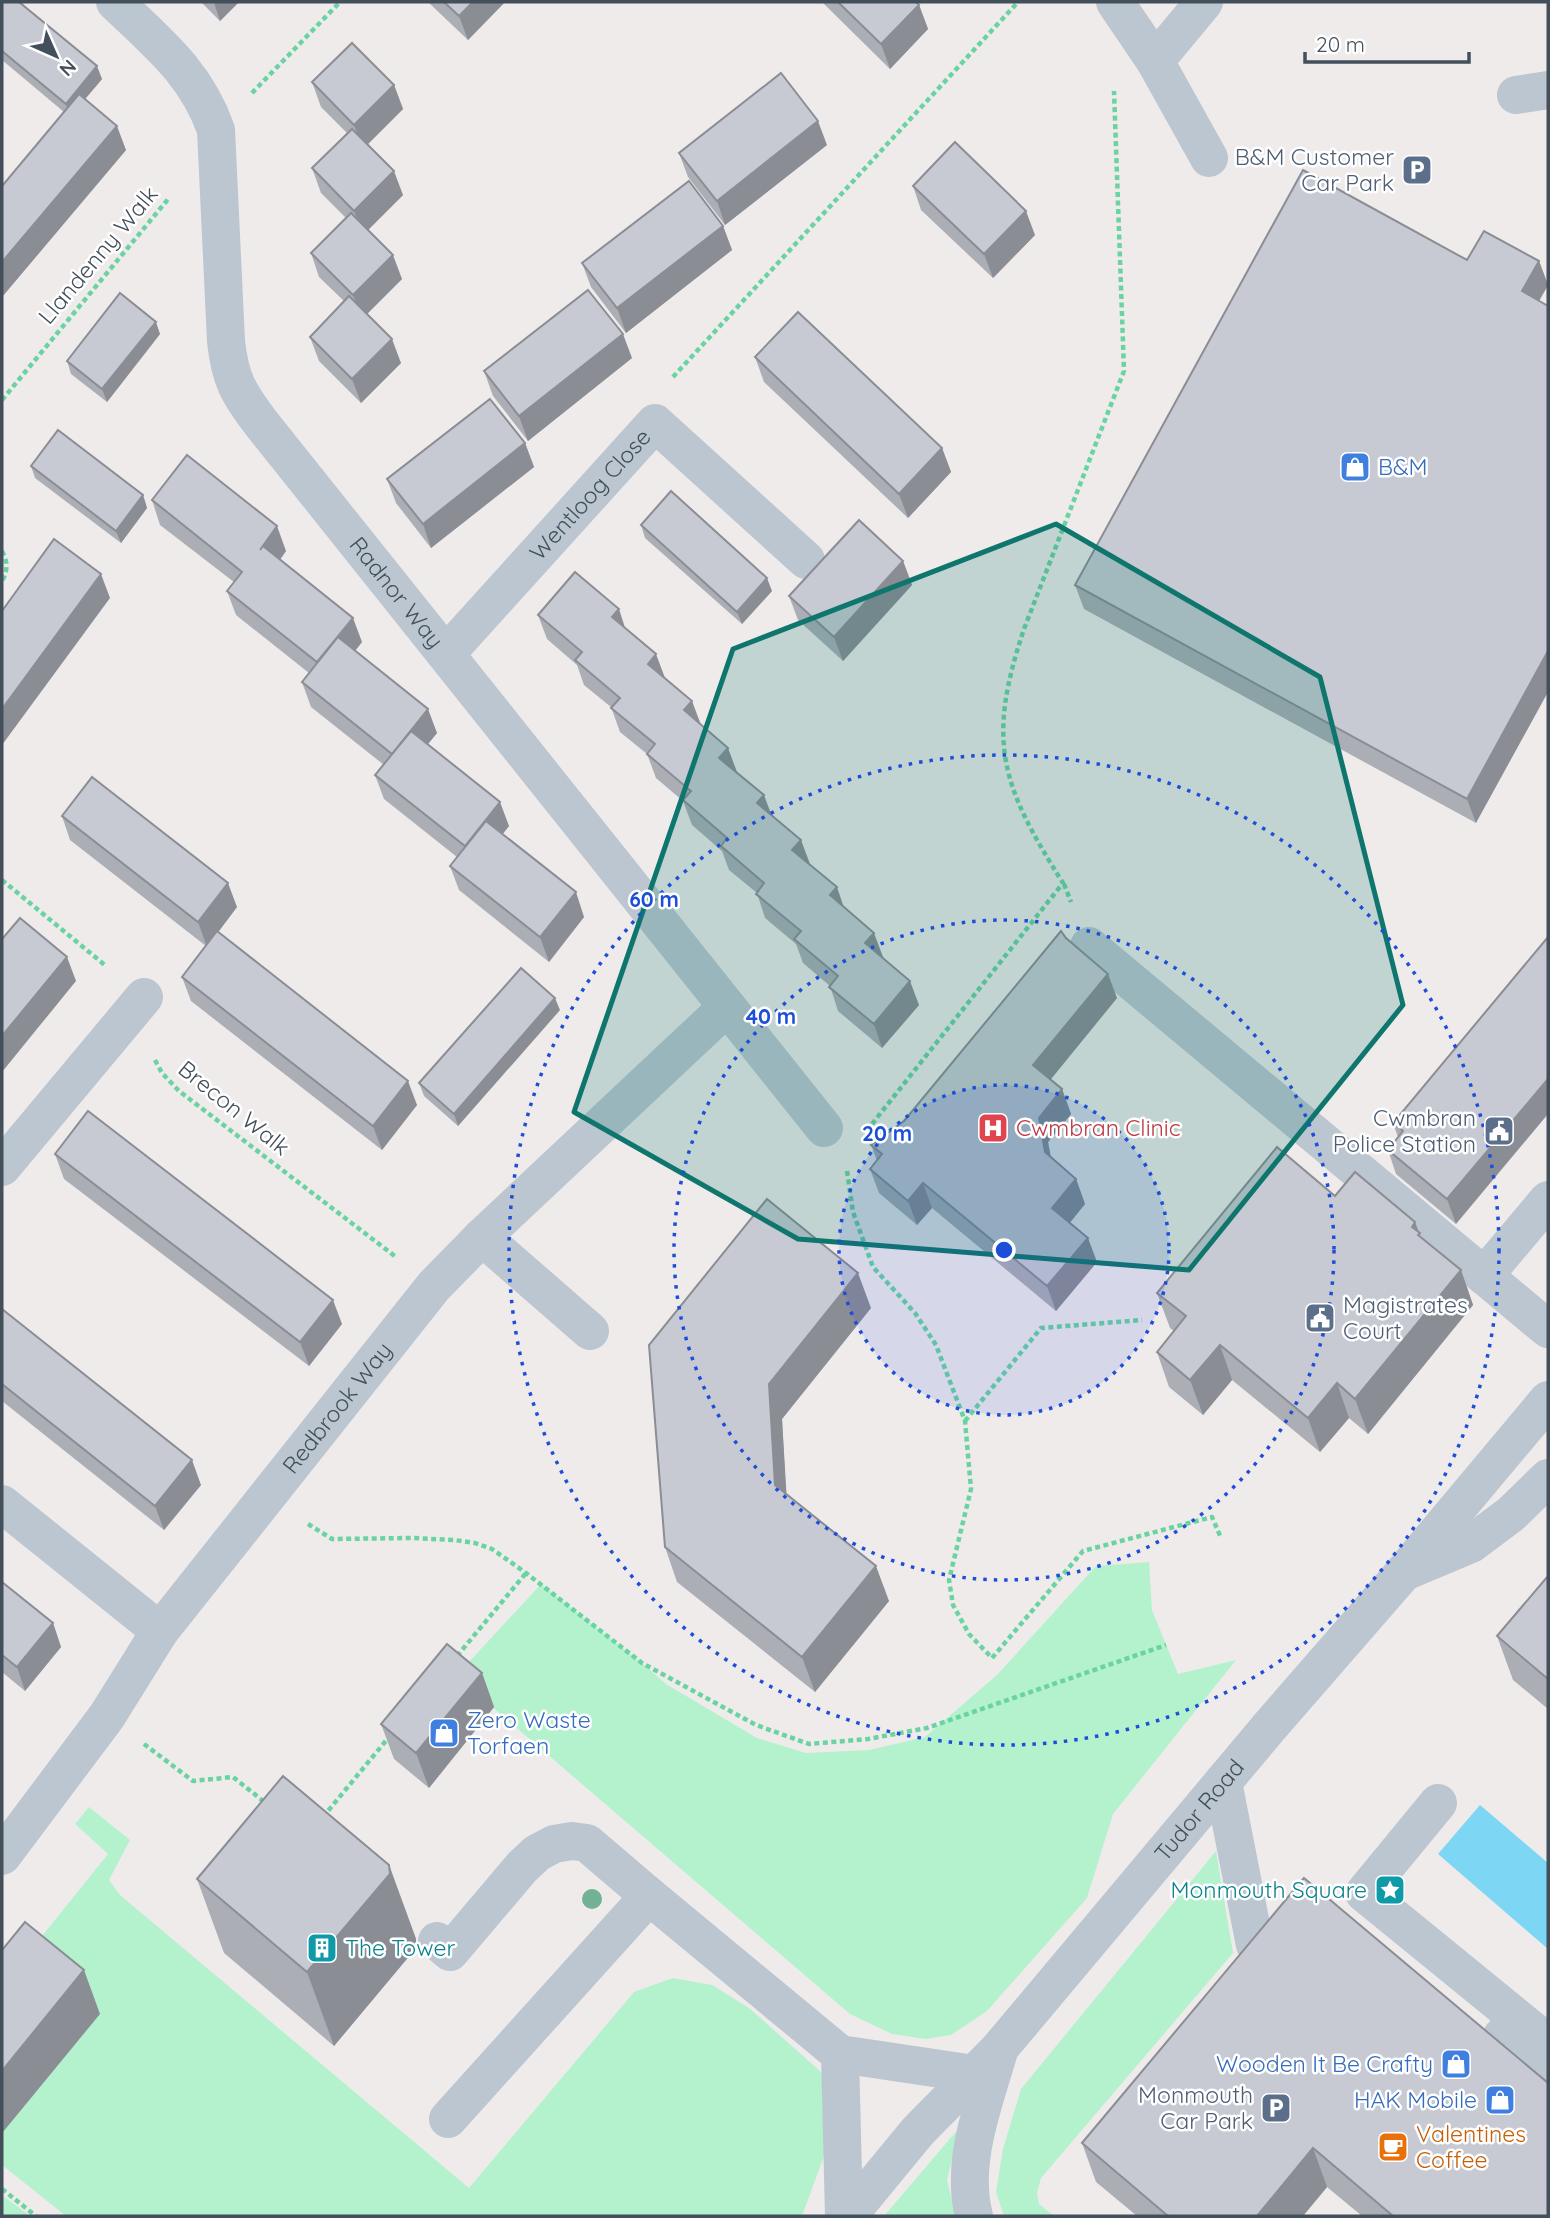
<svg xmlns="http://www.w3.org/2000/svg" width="1550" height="2218" viewBox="0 0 1550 2218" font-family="Quicksand,sans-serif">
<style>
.green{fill:#b4f2ce}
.water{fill:#7dd7f4}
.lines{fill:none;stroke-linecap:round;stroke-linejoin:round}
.path{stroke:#69d3a2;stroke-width:4.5;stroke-dasharray:5 3.5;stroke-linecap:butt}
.minor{stroke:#bbc6d0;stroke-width:38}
.tree{fill:#73b194}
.wall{fill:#abaeb5}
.shaded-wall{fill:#8b8d94}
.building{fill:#c7cad3;stroke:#8b8d94;stroke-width:2}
.marked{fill:#0f766e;fill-opacity:0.2;stroke:#0f766e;stroke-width:5;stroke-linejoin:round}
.ring{fill:none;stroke:#1d4ed8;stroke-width:3.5;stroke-dasharray:3.5 7}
.labels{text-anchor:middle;stroke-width:5;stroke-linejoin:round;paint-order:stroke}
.service-label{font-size:23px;fill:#4e5e75;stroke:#fff;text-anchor:end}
.street-label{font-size:23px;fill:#434f5b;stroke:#fff}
.shop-label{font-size:23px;fill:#366cbe;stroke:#fff;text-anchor:start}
.health-label{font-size:23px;fill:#be3a42;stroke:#fff;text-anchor:start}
.culture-label{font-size:23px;fill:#0d838f;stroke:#fff;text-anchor:end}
.food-label{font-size:23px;fill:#c56008;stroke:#fff;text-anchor:start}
.centre{fill:#1d4ed8;stroke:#fff;stroke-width:3.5}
.ring-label{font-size:21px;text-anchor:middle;font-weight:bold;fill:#1d4ed8;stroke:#fff;stroke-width:5;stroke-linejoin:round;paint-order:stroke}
</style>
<rect width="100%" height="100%" fill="#efebeb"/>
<!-- green -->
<g class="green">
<polygon points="1149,1562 1152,1610 1178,1674 1236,1660 1113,1814 1087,1898 987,2011 951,2035 926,2039 892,2034 850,2014 456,1676 541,1584 642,1663 666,1684 757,1738 806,1753 869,1750 925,1737 997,1675 1096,1566"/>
<polygon points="89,1807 130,1840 109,1880 120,1895 469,2188 634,1992 673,1978 712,1985 749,2008 820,2071 833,2102 824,2156 802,2216 66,2216 2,2165 2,1946 22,1961 108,1854 75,1824"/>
<polygon points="1216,1851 1233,1953 1041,2178 1037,2193 1039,2204 1054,2216 1004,2216 996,2192 1003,2149 1021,2089"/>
<polygon points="960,2127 947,2180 956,2216 884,2216"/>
<polygon points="2,2195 30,2216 2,2216"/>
</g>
<!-- water -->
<polygon class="water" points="1480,1805 1548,1863 1548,1949 1438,1854"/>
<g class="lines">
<!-- path -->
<g class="path">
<polyline points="252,93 340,2"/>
<polyline points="673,377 1018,2"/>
<polyline points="2,400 169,198"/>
<path d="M2,551C8,562 8,570 2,581"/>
<polyline points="2,880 106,966"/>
<polyline points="1064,884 1071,902"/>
<polyline points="155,1060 162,1073 179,1091 396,1257"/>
<path d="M872,1124L1063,883C1001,785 986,742 1024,629L1124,371L1114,91"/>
<polyline points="847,1171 853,1212 873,1267 915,1313 936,1345 965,1421 971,1489 949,1580 953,1605 969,1634 992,1658 1083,1551 1212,1517 1221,1538"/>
<polyline points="965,1421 1041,1328 1142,1320"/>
<polyline points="308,1524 332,1539 412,1538 454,1540 475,1543 492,1549 526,1573 642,1663 756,1725 809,1744 868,1739 927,1728 1166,1645"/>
<polyline points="457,1656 526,1573"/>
<polyline points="144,1744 193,1781 233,1777 267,1804"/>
<polyline points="323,1817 389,1737"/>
<polyline points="2,2189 36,2216"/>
</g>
<!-- minor -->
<g class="minor">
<path id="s1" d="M115,2C158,43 196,73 216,130L226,341C230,379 238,393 261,423L824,1128"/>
<polyline points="1115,2 1155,61 1209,158"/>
<polyline points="1155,61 1204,2"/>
<polyline points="1516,95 1548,90"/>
<path id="s2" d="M446,654L655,423L806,560"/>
<polyline points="1089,946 1548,1329"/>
<polyline points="2,1167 144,997"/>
<polyline points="482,1237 590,1331"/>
<polyline points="1484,1276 1548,1200"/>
<polyline points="2,1504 160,1631"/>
<polyline points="1409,1570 1471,1544 1511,1514 1548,1478"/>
<polyline points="1223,1782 1255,1945"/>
<polyline points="1438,1803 1364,1893 1548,2043"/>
<path id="s3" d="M2,1856L107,1716L160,1631L434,1286L482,1237L727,1007"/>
<polyline points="437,1941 450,1952 522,1867 537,1853 554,1844 572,1841 587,1843 649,1896"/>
<polyline points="1502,2036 1548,2075"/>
<polyline points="840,2054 844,2216"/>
<polyline points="448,2119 649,1896 840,2054 974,2074"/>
<path id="s4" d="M848,2216L918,2131L999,2049L1270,1726L1404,1572L1548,1400"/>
<path d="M974,2216C960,2162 984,2103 999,2051"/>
</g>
</g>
<!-- trees -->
<circle class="tree" cx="592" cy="1899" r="10"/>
<!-- wall -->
<g class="wall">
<polygon points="2,2 102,79 85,99 126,150 2,297 2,186 64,112 2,60"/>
<polygon points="201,2 239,2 220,21"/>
<polygon points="428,2 505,2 468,40"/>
<polygon points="822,2 916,2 919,5 928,29 890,69"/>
<polygon points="312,82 394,85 403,109 368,144 403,195 368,230 402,279 367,314 401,363 361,403 319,361 310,337 344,301 319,277 311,253 346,218 321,193 312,168 347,133 321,107"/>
<polygon points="827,145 725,225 688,177 679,153"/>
<polygon points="913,186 1035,235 993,278 921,210"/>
<polygon points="723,226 732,250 626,333 591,287 582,263"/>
<polygon points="1467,260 1539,261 1548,285 1539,301 1476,823 1084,609 1075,585"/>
<polygon points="160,334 107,402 71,374 67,361"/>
<polygon points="755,357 942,448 951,472 908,518 764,382"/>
<polygon points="632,358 528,441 493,396 484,371"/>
<polygon points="525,443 534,467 431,548 396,503 387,479"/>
<polygon points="31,466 143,495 147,508 121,543 35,478"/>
<polygon points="152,500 286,551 280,560 362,642 355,651 437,733 428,744 509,826 502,834 584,917 549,962 459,890 450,866 457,857 384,799 375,775 384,765 311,707 302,682 309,673 236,615 227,591 234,582 160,525"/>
<polygon points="641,525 772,591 742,624 645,538"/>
<polygon points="903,561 912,585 843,661 798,620 789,596"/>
<polygon points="538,615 626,629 737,772 883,957 919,1005 882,1048 838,1011 830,986 803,963 796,944 765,918 757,893 729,870 722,851 692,825 683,801 656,778 647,754 620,732 611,707 584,685 577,665 547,639"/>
<polygon points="62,816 237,907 218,932 417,1105 382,1150 191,1001 182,977 206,946 70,840"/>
<polygon points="1548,937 1456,1224 1396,1174 1388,1150 1398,1137 1393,1123"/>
<polygon points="1066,938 1117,998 1051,1079 1062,1089 1071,1114 1048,1142 1051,1157 1076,1179 1085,1204 1070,1223 1097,1262 1056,1311 932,1208 917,1225 879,1193 870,1169 877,1161 871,1145 904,1121"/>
<polygon points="560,1010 458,1126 424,1096 419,1083"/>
<polygon points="55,1154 342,1324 309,1366 64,1179"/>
<polygon points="1415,1222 1421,1238 1461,1270 1473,1305 1368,1434 1349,1418 1320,1452 1232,1380 1203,1415 1169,1387 1157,1352 1174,1331 1170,1328 1157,1293"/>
<polygon points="871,1308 782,1419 786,1493 889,1601 815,1692 677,1582 665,1547"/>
<polygon points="2,1309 201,1485 164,1530 2,1401"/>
<polygon points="1548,1576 1548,1709 1513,1680 1497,1636"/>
<polygon points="2,1582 53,1623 61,1647 25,1691 2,1672"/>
<polygon points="482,1673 494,1707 429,1788 394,1759 381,1724"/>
<polygon points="389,1865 416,1939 416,1948 334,2046 224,1953 197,1879"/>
<polygon points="1548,2083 1548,2216 1362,2216 1327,2187 1303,2216 1137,2216 1096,2182 1082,2143"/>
</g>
<!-- shaded-wall -->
<g class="shaded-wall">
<polygon points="214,2 239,2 220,21"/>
<polygon points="473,2 505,2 468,40 459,16"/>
<polygon points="919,5 928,29 890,69 881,44"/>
<polygon points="97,66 102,79 70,117 66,104"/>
<polygon points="394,85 403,109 363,149 354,125"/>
<polygon points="818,121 827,145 725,225 717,201"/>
<polygon points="117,126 126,150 2,297 2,262"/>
<polygon points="394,171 403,195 363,235 354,211"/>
<polygon points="1026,211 1035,235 993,278 984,254"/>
<polygon points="723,226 732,250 626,333 617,308"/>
<polygon points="393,255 402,279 362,319 353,295"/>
<polygon points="1539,261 1548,285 1531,315 1522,291"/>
<polygon points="156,322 160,334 107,402 102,389"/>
<polygon points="623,334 632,358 528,441 519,416"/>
<polygon points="392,339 401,363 361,403 352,379"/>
<polygon points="525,443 534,467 431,548 423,524"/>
<polygon points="942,448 951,472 908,518 899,494"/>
<polygon points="143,495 147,508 121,543 116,531"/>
<polygon points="277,526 286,551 269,574 260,550"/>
<polygon points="903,561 912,585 843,661 834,637"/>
<polygon points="101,574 110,598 2,745 2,709"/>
<polygon points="767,578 772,591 742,624 737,612"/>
<polygon points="619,609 627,634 612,617"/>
<polygon points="353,618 362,642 326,687 317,662"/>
<polygon points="1548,651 1548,692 1476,823 1467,799"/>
<polygon points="656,654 665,678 648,664"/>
<polygon points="692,701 701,725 684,710"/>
<polygon points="428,709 437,733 400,778 392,754"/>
<polygon points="728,748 737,772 719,758"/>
<polygon points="764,795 773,819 757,803"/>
<polygon points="500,802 509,826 474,871 465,846"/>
<polygon points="801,840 810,864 792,850"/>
<polygon points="228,883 237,907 207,947 198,922"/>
<polygon points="837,887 845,911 830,895"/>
<polygon points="576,892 584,917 549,962 540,937"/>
<polygon points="874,933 883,957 874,967 865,943"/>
<polygon points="67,957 76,981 2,1072 2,1036"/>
<polygon points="1108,974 1117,998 1042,1090 1033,1065"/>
<polygon points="910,981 919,1005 882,1048 874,1024"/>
<polygon points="555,998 560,1010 458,1126 454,1114"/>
<polygon points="1548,1079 1548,1114 1456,1224 1447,1199"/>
<polygon points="408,1081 417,1105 382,1150 373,1126"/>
<polygon points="1062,1089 1071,1114 1048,1142 1054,1177 1045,1152 1039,1118"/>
<polygon points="1076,1179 1085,1204 1061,1233 1052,1208"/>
<polygon points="923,1183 932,1208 917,1225 908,1201"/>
<polygon points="1415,1222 1432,1268 1412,1227"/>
<polygon points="1088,1238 1097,1262 1056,1311 1047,1286"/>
<polygon points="1461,1270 1473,1305 1368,1434 1355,1399"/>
<polygon points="858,1273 871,1308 782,1419 788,1519 775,1485 769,1384"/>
<polygon points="333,1300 342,1324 309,1366 300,1342"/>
<polygon points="1220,1345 1232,1380 1203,1415 1190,1380"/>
<polygon points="1337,1383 1349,1418 1320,1452 1308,1418"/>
<polygon points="192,1460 201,1485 164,1530 155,1506"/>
<polygon points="876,1566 889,1601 815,1692 802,1657"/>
<polygon points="53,1623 61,1647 25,1691 17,1667"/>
<polygon points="482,1673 494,1707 429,1788 416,1753"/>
<polygon points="389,1865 416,1939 416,1948 334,2046 307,1972"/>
<polygon points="84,1970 100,2014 3,2132 2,2128 2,2071"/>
<polygon points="1313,2148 1327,2187 1303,2216 1257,2216"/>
</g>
<!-- building -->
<g class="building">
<polygon points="2,2 19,2 97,66 66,104 2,51"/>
<polygon points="444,2 473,2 459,16"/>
<polygon points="838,2 916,2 919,5 881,44"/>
<polygon points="352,43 394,85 354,125 312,82"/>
<polygon points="781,73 818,121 717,201 679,153"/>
<polygon points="79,94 117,126 2,262 2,186"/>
<polygon points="352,129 394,171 354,211 312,168"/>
<polygon points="955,142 1026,211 984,254 913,186"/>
<polygon points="1303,170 1467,260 1484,231 1539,261 1522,291 1548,306 1548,651 1467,799 1075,585"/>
<polygon points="689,181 723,226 617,308 582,263"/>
<polygon points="351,213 393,255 353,295 311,253"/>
<polygon points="588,290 623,334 519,416 484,371"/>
<polygon points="120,293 156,322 102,389 67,361"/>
<polygon points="349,296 392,339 352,379 310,337"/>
<polygon points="798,312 942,448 899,494 755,357"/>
<polygon points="490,399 525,443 423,524 387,479"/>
<polygon points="58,430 143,495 116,531 31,466"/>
<polygon points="187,455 277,526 260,550 263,546 353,618 317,662 227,591 242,572 152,500"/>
<polygon points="671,491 767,578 737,612 641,525"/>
<polygon points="859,520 903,561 834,637 789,596"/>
<polygon points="54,539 101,574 2,709 2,611"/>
<polygon points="575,572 619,609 612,617 656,654 648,664 692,701 684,710 728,748 719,758 764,795 757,803 801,840 792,850 837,887 830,895 874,933 865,943 910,981 874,1024 829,987 838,976 794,939 801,931 756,894 764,883 721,846 727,838 683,800 691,791 647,754 655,744 611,708 620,698 575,660 582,652 538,615"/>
<polygon points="338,637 428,709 392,754 302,682"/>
<polygon points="411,731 500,802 465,846 375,775"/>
<polygon points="92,777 228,883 198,922 62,816"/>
<polygon points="486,821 576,892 540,937 450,866"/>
<polygon points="20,918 67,957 2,1036 2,939"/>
<polygon points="217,931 408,1081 373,1126 182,977"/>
<polygon points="1061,931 1066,938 1108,974 1033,1065 1062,1089 1039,1118 1045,1152 1076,1179 1052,1208 1088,1238 1047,1286 923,1183 908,1201 870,1169 882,1154 871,1145 904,1121"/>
<polygon points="1548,937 1548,1079 1447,1199 1388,1150 1403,1131 1393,1123"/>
<polygon points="521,968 555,998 454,1114 419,1083"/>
<polygon points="88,1111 333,1300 300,1342 55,1154"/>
<polygon points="1277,1147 1335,1196 1355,1172 1415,1222 1412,1227 1420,1233 1418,1235 1461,1270 1355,1399 1337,1383 1308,1418 1220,1345 1190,1380 1157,1352 1186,1316 1157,1293"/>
<polygon points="767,1199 858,1273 769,1384 775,1485 876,1566 802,1657 665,1547 649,1345"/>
<polygon points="2,1309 192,1460 155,1506 2,1384"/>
<polygon points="1548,1576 1548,1679 1497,1636"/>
<polygon points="2,1582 53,1623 17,1667 2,1655"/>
<polygon points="447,1644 482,1673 416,1753 381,1724"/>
<polygon points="283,1776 389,1865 390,1874 307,1972 197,1879"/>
<polygon points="1304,1878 1548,2083 1548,2216 1393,2216 1313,2148 1257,2216 1168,2216 1082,2143"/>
<polygon points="25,1922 84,1970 2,2071 2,1950"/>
</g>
<!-- marked area -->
<path class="marked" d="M1056,524L1320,677L1403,1005L1189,1270L798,1239L574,1112L733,649Z"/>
<!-- distance rings -->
<circle cx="1004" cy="1250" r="165" fill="#1d4ed8" fill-opacity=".12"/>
<g class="ring">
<circle cx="1004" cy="1250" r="165"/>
<circle cx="1004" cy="1250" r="330"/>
<circle cx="1004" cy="1250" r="495"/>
</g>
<!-- icons -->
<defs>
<g id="parking-square" transform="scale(1.575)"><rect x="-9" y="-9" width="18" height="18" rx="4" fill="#5c6f8a" stroke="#fff"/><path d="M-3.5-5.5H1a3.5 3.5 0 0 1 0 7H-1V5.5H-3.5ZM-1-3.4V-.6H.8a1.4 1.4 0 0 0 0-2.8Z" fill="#fff"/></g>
<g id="shop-square" transform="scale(1.575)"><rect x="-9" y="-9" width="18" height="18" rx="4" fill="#3f7fe0" stroke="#fff"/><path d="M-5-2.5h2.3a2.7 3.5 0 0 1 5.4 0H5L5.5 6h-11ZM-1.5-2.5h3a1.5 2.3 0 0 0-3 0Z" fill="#fff"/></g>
<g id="hospital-square" transform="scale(1.575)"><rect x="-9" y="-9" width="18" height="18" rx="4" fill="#e0444e" stroke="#fff"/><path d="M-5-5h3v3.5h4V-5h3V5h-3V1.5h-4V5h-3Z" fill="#fff"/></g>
<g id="civic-square" transform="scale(1.575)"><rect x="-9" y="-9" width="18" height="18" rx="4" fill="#5c6f8a" stroke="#fff"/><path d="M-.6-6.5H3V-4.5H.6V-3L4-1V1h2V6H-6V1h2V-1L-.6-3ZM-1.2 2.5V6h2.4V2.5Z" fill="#fff"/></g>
<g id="sight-square" transform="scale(1.575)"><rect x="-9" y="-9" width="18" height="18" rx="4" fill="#0f9aa8" stroke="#fff"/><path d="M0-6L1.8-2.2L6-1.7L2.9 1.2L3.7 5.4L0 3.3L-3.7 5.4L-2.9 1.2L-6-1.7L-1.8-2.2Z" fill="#fff"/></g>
<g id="building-square" transform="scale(1.575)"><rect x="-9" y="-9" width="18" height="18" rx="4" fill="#0f9aa8" stroke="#fff"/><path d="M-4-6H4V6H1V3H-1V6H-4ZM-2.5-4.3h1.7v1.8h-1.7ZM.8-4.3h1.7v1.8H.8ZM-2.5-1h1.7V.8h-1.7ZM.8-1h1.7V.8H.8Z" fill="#fff"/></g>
<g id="cafe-square" transform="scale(1.575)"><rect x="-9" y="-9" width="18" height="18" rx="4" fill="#e8710a" stroke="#fff"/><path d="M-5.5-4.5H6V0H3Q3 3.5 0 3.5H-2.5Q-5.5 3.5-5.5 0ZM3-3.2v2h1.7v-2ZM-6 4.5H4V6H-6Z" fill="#fff"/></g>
</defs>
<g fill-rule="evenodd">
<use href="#parking-square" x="1417" y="170"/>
<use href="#shop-square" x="1355" y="467"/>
<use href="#hospital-square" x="993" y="1128"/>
<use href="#civic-square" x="1499" y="1131"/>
<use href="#civic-square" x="1320" y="1318"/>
<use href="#shop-square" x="444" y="1733"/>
<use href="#sight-square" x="1390" y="1890"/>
<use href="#building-square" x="322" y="1948"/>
<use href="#shop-square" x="1456" y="2064"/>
<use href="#shop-square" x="1500" y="2100"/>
<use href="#parking-square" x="1276" y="2108"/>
<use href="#cafe-square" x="1393" y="2147"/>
</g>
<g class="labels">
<!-- service labels -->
<g class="service-label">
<text x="1394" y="165">B&amp;M Customer<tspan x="1394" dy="26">Car Park</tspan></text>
<text x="1476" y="1126">Cwmbran<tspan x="1476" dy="26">Police Station</tspan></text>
<text x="1343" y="1313" text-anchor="start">Magistrates<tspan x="1343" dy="26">Court</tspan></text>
<text x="1253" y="2103">Monmouth<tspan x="1253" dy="26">Car Park</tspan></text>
</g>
<!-- street labels -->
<g class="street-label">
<text transform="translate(98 255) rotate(-50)" y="8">Llandenny Walk</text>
<text dy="8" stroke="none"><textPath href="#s2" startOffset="215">Wentloog Close</textPath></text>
<text dy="8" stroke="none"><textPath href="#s1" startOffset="684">Radnor Way</textPath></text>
<text transform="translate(234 1108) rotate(39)" y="8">Brecon Walk</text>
<text dy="8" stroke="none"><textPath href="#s3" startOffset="560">Redbrook Way</textPath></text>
<text dy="8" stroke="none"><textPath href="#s4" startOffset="537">Tudor Road</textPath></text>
</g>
<!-- shop labels -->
<g class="shop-label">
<text x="1378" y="475">B&amp;M</text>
<text x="467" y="1728">Zero Waste<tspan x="467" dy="26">Torfaen</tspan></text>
<text x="1433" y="2072" text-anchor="end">Wooden It Be Crafty</text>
<text x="1477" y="2108" text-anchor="end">HAK Mobile</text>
</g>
<!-- health labels -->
<g class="health-label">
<text x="1016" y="1136">Cwmbran Clinic</text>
</g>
<!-- culture labels -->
<g class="culture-label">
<text x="1367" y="1898">Monmouth Square</text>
<text x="345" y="1956" text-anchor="start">The Tower</text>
</g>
<!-- food labels -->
<g class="food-label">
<text x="1416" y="2142">Valentines<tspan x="1416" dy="26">Coffee</tspan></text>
</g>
</g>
<circle cx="1004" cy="1250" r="10" class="centre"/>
<g class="ring-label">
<text x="654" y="907">60 m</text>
<text x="771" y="1024">40 m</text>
<text x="887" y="1141">20 m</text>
</g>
<!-- border -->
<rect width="1550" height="2218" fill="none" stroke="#434f5b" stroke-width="7"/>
<!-- north arrow -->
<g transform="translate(56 56) rotate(135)" stroke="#ffffff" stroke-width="5" paint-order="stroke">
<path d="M0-5L12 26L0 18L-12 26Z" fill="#434f5b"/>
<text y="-10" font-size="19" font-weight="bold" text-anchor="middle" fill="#434f5b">N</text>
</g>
<!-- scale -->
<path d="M1305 52v10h164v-10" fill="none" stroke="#434f5b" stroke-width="3.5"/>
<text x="1316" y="52" font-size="21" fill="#434f5b" stroke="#ffffff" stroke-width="5" paint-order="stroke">20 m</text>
</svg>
